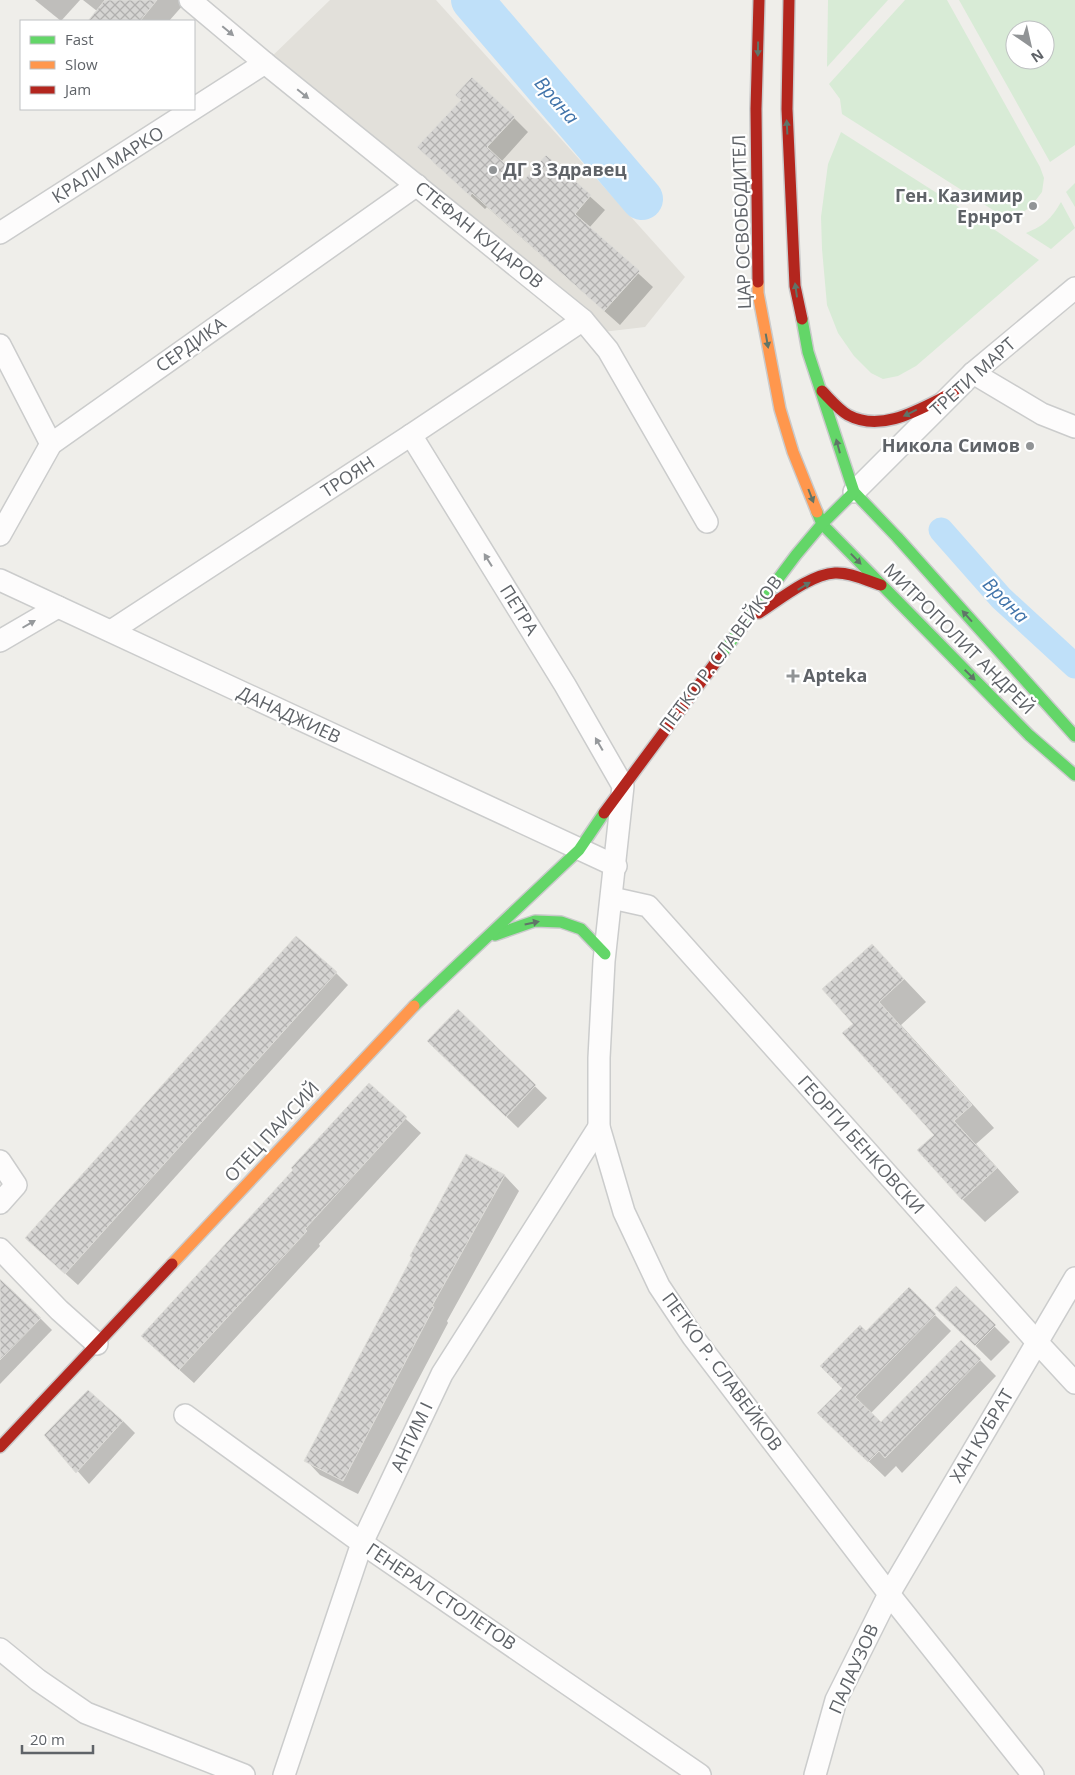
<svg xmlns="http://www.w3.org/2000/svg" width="1075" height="1775" viewBox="0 0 1075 1775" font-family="'Open Sans',sans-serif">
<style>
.education{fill:#e2e0da}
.green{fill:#d8ebd6;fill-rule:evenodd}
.shadow{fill:#0003}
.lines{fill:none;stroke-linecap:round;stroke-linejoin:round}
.canal{stroke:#bfe0f9;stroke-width:25}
.river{stroke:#bfe0f9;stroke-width:42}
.building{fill:url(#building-cross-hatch);stroke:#deddd9}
.street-casing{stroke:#cbcccc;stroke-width:24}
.fast-casing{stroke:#cacacb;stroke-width:14}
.slow-casing{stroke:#cacacb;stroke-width:14}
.jam-casing{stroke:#cacacb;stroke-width:14}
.street{stroke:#fdfcfc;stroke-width:21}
.fast{stroke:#63d668;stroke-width:11}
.slow{stroke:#ff974d;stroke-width:11}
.jam{stroke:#b3261e;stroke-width:11}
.oneway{fill:#96999c}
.oneway2{fill:#607468}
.poi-dot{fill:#919496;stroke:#fff;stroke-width:2}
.labels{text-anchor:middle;stroke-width:4.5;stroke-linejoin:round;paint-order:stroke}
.street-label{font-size:18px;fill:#5f6368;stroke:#fff}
.poi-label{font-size:18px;font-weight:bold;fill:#5f6368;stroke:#fff;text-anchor:start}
.water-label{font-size:19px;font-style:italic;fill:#4174aa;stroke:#fff}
</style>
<defs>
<pattern id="building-cross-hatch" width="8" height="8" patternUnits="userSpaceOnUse" patternTransform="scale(1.25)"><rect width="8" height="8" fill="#d6d5d3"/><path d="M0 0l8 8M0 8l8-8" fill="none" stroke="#b1b0af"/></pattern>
</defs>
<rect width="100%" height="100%" fill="#efeeea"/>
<!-- education -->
<polygon class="education" points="330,0 436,0 685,277 645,327 594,333 265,63"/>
<!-- green -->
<g class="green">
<polygon points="828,0 888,0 827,67"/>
<polygon points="905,0 947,0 1040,167 1044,178 1042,192 1032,205 1020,215 1004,217 842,114 840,99 829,84"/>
<path d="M959,0H1075V145L1050,162ZM1015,30H1045V60H1015Z"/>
<polygon points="841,132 998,232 1039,260 916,366 898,376 883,379 871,373 854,356 838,333 827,305 822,249 821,217 828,164"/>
<polygon points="1075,183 1075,207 1066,192"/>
<path d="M1061,202L1075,228L1051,249L1026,233C1045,225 1051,219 1061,202Z"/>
</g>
<!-- shadow -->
<g class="shadow">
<polygon points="35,0 80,0 61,21"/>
<polygon points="83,0 180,0 184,4 169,21 95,21 92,18 97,11"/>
<polygon points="514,118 528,132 501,162 523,183 546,157 605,210 589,228 653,287 620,325 487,207 485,209 433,162"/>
<polygon points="872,945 926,1002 901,1025 994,1128 976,1144 1019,1192 985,1222 962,1199 935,1135 855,1024"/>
<polygon points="336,973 348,985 78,1285 39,1250"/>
<polygon points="458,1011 547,1098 518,1128 429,1041"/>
<polygon points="369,1085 421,1133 319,1244 320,1246 194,1383 157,1350"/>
<polygon points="467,1156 505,1176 519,1191 447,1321 448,1323 358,1494 320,1475 306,1460"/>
<polygon points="956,1288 1010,1342 991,1361 937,1308"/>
<polygon points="909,1289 951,1331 870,1414 881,1424 980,1360 996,1376 902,1473 896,1466 885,1477 835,1429 844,1388 866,1332"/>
<polygon points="0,1293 40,1318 52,1330 0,1384"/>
<polygon points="123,1421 135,1433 89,1484 46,1435"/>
</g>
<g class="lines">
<!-- canal -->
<polyline class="canal" points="941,530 1001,598 1075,666"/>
<!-- river -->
<polyline class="river" points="472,0 642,199"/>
</g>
<!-- building -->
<g class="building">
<polygon points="105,0 157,0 140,21 88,21"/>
<polygon points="472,77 515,117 487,147 523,181 546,155 591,195 575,214 640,271 604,311 472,193 470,196 417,147 461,100 455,95"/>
<polygon points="296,936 337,972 65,1274 25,1238"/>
<polygon points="872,944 904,979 879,1002 972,1105 954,1121 997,1168 962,1200 917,1150 934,1135 842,1033 853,1024 822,989"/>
<polygon points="458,1009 536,1085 506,1117 427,1041"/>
<polygon points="369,1083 407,1117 305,1229 307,1231 179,1370 141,1336 293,1170 291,1168"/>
<polygon points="466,1154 505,1175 432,1306 434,1307 343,1481 304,1461 412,1257 410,1256"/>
<polygon points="0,1279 41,1318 0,1360"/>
<polygon points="956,1286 996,1325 975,1346 935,1308"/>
<polygon points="909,1287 936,1314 855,1397 881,1422 961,1340 981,1359 885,1458 879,1451 868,1462 817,1413 842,1388 820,1366 860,1325 866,1331"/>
<polygon points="88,1390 123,1421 76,1473 44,1435"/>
</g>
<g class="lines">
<!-- street casing -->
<g class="street-casing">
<g id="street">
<polyline points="190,0 265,63 583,320 608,350 707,522"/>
<polyline points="0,233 265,63"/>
<polyline points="0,345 51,444"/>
<polyline points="973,373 1042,414 1075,427"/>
<polyline points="411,435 565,685 623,786 604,961 599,1058 599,1127 624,1212 659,1286 693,1337 889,1594 1033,1775"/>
<polyline points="854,492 973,373 1075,288"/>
<polyline points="0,535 51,444 417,185"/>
<polyline points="0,580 616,866"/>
<polyline points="111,631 411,435 583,320"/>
<polyline points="0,641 58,607"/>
<polyline points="612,898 648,906 1037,1342 1075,1383"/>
<polyline points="0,1161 16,1185 0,1203"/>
<polyline points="0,1249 59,1310 97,1344"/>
<polyline points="185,1415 362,1543 700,1775"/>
<polyline points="0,1649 38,1680 86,1713 244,1775"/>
<polyline points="284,1775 362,1543 442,1374 599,1127"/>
<polyline points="815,1775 836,1700 889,1594 1075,1278"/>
</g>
</g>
<!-- fast casing -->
<g class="fast-casing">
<g id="fast">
<polyline points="802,319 808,352 854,492 897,537 1075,736"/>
<polyline points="817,512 822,524 1029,735 1075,775"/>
<polyline points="721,655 796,555 822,524 854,492"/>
<polyline points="495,935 535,921 561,922 581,929 605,954"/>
<polyline points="414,1006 579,850 604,813"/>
</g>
</g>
<!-- slow casing -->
<g class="slow-casing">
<g id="slow">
<polyline points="758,282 758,293 780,409 793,452 817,512"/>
<polyline points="172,1264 414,1006"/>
</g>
</g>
<!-- jam casing -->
<g class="jam-casing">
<g id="jam">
<polyline points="789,0 787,109 795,286 802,319"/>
<polyline points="758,282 756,109 759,0"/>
<path d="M822,391C830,399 838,409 848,415C883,434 923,407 954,392"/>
<path d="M759,613C779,600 811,574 835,573C851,572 867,581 881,585"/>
<polyline points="604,813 721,655"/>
<polyline points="0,1447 172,1264"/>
</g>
</g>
<!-- street -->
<use href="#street" class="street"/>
<!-- fast -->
<use href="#fast" class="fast"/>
<!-- slow -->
<use href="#slow" class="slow"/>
<!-- jam -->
<use href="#jam" class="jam"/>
</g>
<!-- one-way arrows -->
<defs><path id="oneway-solid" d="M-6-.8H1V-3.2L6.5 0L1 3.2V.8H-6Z" transform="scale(1.25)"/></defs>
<g class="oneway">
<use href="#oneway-solid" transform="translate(228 31) rotate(40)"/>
<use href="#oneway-solid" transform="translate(303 94) rotate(39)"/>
<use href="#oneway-solid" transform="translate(488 560) rotate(-122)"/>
<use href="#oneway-solid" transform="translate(29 624) rotate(-30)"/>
<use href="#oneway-solid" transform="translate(599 744) rotate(-120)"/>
</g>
<g class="oneway2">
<use href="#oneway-solid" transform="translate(758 49) rotate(91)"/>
<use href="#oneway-solid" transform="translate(787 127) rotate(-93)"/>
<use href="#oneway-solid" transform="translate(796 290) rotate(-98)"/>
<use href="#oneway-solid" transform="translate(767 341) rotate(80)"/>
<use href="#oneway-solid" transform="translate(910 413) rotate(154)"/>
<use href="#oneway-solid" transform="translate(838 446) rotate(-105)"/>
<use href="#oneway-solid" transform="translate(811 496) rotate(69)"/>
<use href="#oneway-solid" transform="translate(856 559) rotate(46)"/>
<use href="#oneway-solid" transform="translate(804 586) rotate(-31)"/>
<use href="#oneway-solid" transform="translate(967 616) rotate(-132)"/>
<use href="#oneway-solid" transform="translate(970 675) rotate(45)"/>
<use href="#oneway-solid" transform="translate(532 923) rotate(-12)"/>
</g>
<!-- markers -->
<g class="poi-dot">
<circle cx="493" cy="170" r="5"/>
<circle cx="1033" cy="206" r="5"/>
<circle cx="1030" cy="446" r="5"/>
<path d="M790.5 668.5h5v5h5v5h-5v5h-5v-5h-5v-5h5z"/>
</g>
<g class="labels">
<!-- street labels -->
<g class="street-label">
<text transform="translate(108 165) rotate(-32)" y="6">КРАЛИ МАРКО</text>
<text transform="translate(742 222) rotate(-92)" y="6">ЦАР ОСВОБОДИТЕЛ</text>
<text transform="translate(479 235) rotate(39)" y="6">СТЕФАН КУЦАРОВ</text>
<text transform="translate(191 345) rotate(-35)" y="6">СЕРДИКА</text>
<text transform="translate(973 377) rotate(-42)" y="6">ТРЕТИ МАРТ</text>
<text transform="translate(348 477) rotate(-33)" y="6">ТРОЯН</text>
<text transform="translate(519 610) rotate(58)" y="6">ПЕТРА</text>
<text transform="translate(959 639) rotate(45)" y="6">МИТРОПОЛИТ АНДРЕЙ</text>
<text transform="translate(721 654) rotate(-53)" y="6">ПЕТКО Р. СЛАВЕЙКОВ</text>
<text transform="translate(289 715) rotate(25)" y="6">ДАНАДЖИЕВ</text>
<text transform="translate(272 1132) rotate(-47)" y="6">ОТЕЦ ПАИСИЙ</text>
<text transform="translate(861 1145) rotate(48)" y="6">ГЕОРГИ БЕНКОВСКИ</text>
<text transform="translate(722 1372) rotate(54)" y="6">ПЕТКО Р. СЛАВЕЙКОВ</text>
<text transform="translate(982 1436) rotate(-59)" y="6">ХАН КУБРАТ</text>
<text transform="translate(412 1437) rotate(-65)" y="6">АНТИМ I</text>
<text transform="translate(441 1597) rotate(34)" y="6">ГЕНЕРАЛ СТОЛЕТОВ</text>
<text transform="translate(854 1669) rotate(-66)" y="6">ПАЛАУЗОВ</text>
</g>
<!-- poi labels -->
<g class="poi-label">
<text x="503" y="176">ДГ 3 Здравец</text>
<text x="1023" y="202" text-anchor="end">Ген. Казимир<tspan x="1023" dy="21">Ернрот</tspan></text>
<text x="1020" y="452" text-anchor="end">Никола Симов</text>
<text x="803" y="682">Apteka</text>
</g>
<!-- water labels -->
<g class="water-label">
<text transform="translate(557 100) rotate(49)" y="7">Врана</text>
<text transform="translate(1006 600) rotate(45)" y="7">Врана</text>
</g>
</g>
<!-- legend -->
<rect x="20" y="20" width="175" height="90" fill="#ffffff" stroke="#bfc1c3"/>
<rect x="30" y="36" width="25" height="8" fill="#63d668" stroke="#bfc1c3"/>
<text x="65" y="45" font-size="15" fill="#5f6368">Fast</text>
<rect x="30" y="61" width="25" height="8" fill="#ff974d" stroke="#bfc1c3"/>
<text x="65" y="70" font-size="15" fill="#5f6368">Slow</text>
<rect x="30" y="86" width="25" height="8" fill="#b3261e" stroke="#bfc1c3"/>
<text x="65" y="95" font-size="15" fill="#5f6368">Jam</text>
<!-- north arrow -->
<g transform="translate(1030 45) rotate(146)"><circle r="24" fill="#ffffff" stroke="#bfc1c3"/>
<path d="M0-4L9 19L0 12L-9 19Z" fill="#919496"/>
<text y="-8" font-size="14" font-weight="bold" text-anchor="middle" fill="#5f6368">N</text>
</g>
<!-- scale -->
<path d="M22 1745v8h71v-8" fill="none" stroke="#5f6368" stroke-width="2.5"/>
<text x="30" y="1745" font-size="15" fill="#5f6368" stroke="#ffffff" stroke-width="4" paint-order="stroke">20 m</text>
</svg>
